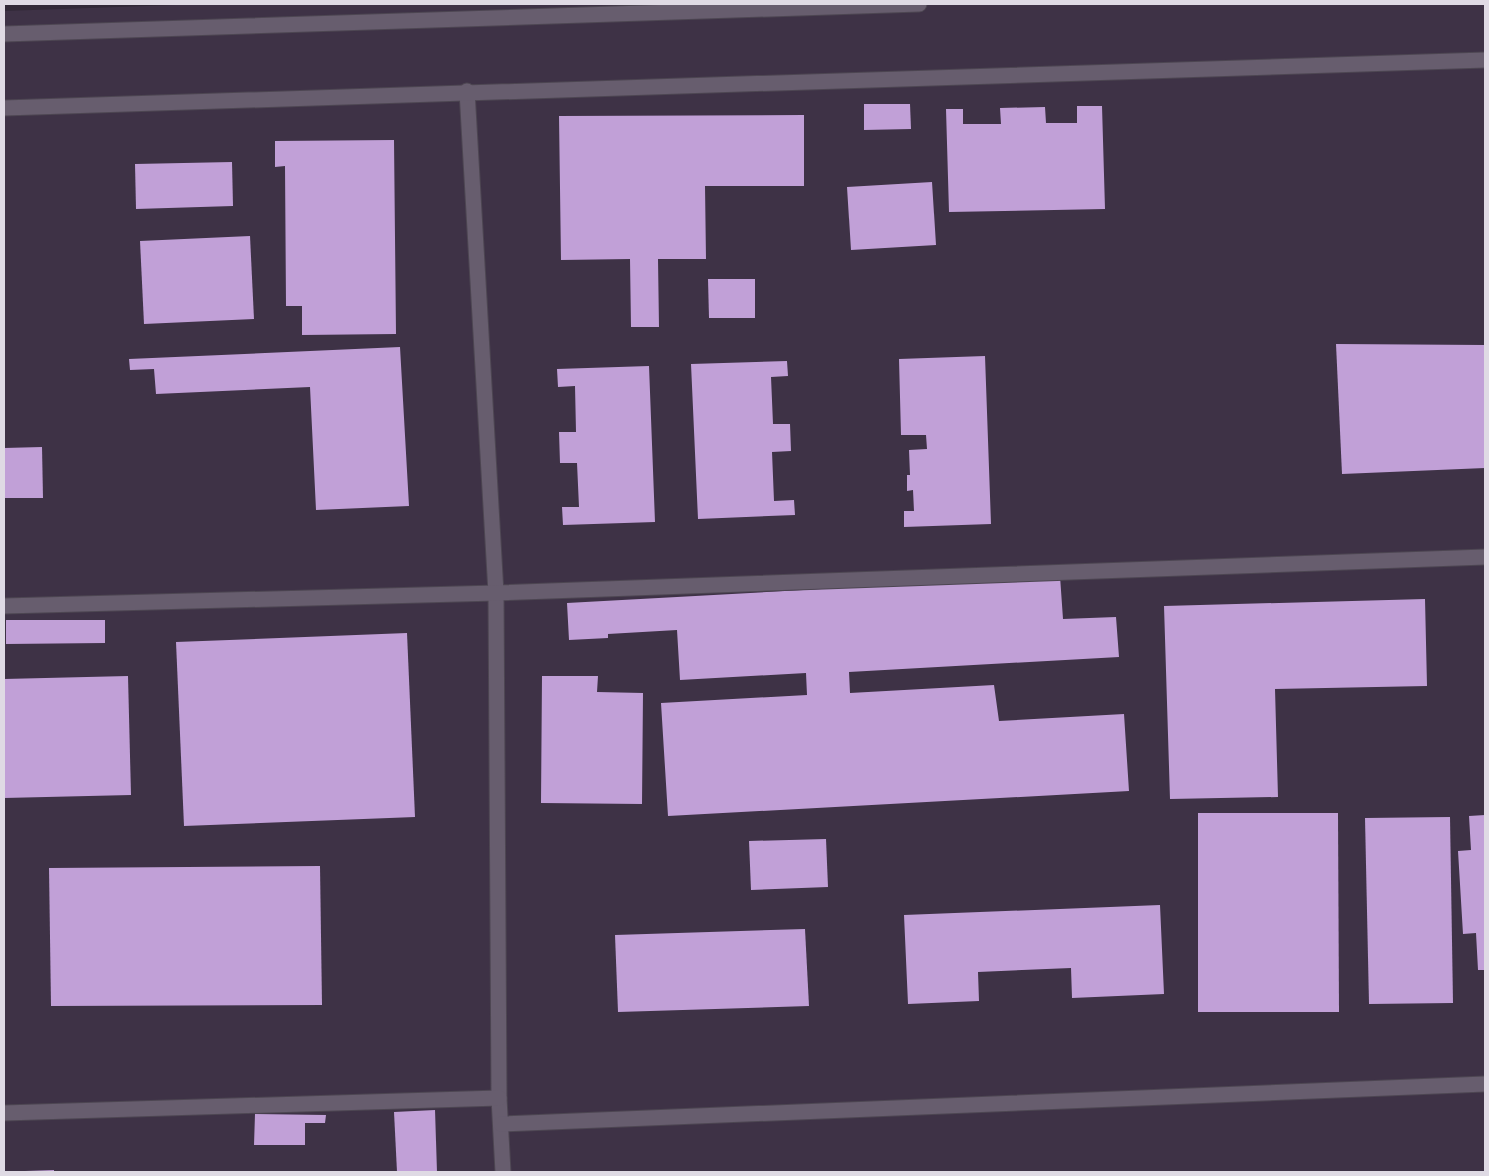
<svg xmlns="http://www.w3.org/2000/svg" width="1489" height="1176" viewBox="0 0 1489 1176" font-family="'Noto Sans',sans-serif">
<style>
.built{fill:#3e3246}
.building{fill:#c1a0d7}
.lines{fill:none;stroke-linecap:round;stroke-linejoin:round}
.lane-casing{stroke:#4d4652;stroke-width:17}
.lane{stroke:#675d6e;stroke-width:15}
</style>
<rect width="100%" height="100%" fill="#322938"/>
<!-- built -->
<polygon class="built" points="203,4 1485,4 1485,1172 4,1172 4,11"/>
<!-- building -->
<g class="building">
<polygon points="864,104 910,104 911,129 864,130"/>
<polygon points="1077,106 1102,106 1105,209 949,212 946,109 963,109 963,124 1001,124 1000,108 1045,107 1046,123 1077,123"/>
<polygon points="804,115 804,186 705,186 706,259 658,259 659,327 631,327 630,259 561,260 559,116"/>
<polygon points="394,140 396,334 302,335 302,306 286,306 285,166 275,167 275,141"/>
<polygon points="232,162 233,206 136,209 135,164"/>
<polygon points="932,182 936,245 851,250 847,187"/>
<polygon points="250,236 254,319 144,324 140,241"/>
<polygon points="708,279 755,279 755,318 709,318"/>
<polygon points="1336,344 1485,345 1485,468 1342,474"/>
<polygon points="400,347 409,506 316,510 310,387 156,394 154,369 130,370 129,359"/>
<polygon points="985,356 991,524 904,527 904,511 914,511 913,490 907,491 907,475 910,475 909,450 927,449 926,435 901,435 899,359"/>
<polygon points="787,361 788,376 771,377 773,424 790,424 791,451 772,452 774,501 794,500 795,515 698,519 691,364"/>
<polygon points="649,366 655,522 563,525 562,507 579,507 577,463 560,463 559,432 576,432 575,386 558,387 557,369"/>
<polygon points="42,447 43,498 4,498 4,448"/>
<polygon points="1060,576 1063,619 1116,617 1119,657 849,672 850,693 994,685 999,721 1124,714 1129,791 668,816 661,703 807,695 806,673 680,680 677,630 608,634 608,638 569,640 567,603"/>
<polygon points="1425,599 1427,686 1275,689 1278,797 1170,799 1164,606"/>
<polygon points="6,620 105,620 105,643 6,644"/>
<polygon points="407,633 415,817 184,826 176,642"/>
<polygon points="128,676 131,795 4,798 4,679"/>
<polygon points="542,676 598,676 597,692 643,693 642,804 541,803"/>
<polygon points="1198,813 1338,813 1339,1012 1198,1012"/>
<polygon points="1485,815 1485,970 1478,970 1476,933 1463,934 1458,851 1471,850 1469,816"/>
<polygon points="1450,817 1453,1003 1369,1004 1365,818"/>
<polygon points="826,839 828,887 751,890 749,841"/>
<polygon points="320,866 322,1005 51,1006 49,868"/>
<polygon points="1160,905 1164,994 1072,998 1071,968 978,972 979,1001 908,1004 904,915"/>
<polygon points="805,929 809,1006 618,1012 615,935"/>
<polygon points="435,1110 437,1172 397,1172 394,1112"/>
<polygon points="255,1114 326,1115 325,1123 305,1123 305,1145 254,1145"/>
<polygon points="54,1170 54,1172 25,1172 25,1171"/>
</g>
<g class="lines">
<!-- lane casing -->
<g class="lane-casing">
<g id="lane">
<polyline points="4,34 919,4"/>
<polyline points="467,91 496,593 499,1098 503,1172"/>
<polyline points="4,108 1485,60"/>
<polyline points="4,606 496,593 1485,557"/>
<polyline points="4,1113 499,1098"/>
<polyline points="501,1124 1485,1084"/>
</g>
</g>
<!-- lane -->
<use href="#lane" class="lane"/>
</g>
<!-- border -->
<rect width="1489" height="1176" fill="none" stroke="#dfdae4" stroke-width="10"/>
</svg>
